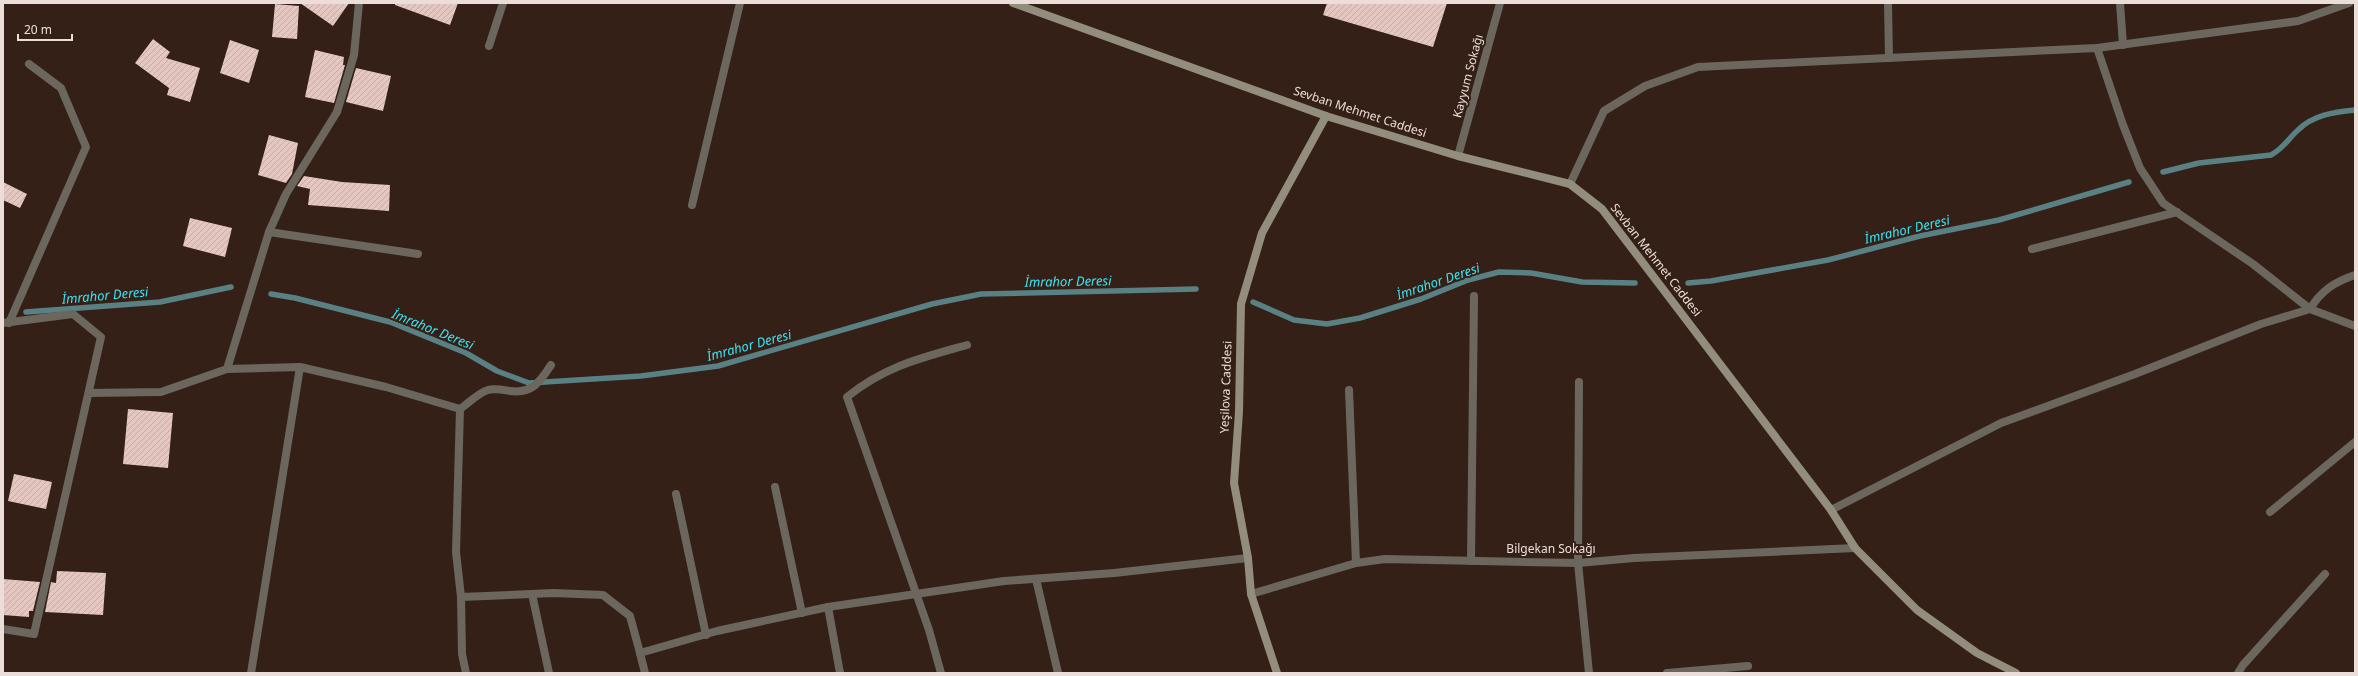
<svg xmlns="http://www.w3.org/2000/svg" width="2358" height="676" viewBox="0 0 2358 676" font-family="'Noto Sans',sans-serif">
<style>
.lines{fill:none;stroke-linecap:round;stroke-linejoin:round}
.stream{stroke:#598183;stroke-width:5.5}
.building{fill:url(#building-hatch)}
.lane{stroke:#6b675e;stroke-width:8}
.street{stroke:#6b675e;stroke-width:8}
.secondary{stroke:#938d7d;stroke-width:8}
.labels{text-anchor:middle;stroke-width:4;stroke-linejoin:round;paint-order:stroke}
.street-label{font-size:12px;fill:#ebddd7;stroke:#342017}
.water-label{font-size:13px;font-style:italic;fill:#39e5f6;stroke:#342017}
</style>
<defs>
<pattern id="building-hatch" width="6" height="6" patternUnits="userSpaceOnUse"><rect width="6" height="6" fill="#e4c7c0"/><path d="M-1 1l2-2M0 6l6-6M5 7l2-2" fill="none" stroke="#c4aca6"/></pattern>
</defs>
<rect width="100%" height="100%" fill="#342017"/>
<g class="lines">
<!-- stream -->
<g class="stream">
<path d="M2163,172L2199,163L2271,155C2283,149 2288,139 2298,130C2313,115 2334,112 2355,110"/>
<polyline points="1688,283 1711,281 1828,260 1920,236 1999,220 2129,182"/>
<polyline points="271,294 295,298 390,322 466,353 497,371 529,383 641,376 718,366 932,304 981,294 1196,289"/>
<polyline points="1253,302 1294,320 1327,324 1360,318 1421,299 1468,280 1499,272 1531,273 1582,282 1635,283"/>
<polyline points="26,312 160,302 231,287"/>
</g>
</g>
<!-- building -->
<g class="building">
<polygon points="300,3 349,3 333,26"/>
<polygon points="395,3 458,3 450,25 395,5"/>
<polygon points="1327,3 1447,3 1433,47 1323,15"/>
<polygon points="275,4 299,6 297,39 272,37"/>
<polygon points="153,39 170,52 166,58 200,68 190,102 167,95 169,88 135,63"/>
<polygon points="230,40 259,50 249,83 220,73"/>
<polygon points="315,50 344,57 343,65 345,65 334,103 305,97"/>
<polygon points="356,68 391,76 383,111 346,102"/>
<polygon points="269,135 298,143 292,174 286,183 258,175"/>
<polygon points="304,176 342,182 390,185 389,211 308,205 310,189 297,186"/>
<polygon points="3,182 27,194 20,208 3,200"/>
<polygon points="190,218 232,228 225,257 183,246"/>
<polygon points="128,409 173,413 168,468 123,464"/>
<polygon points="14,474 52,482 46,509 8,501"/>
<polygon points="57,571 106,573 103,615 45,612 51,582 56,583"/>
<polygon points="3,579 40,582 33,611 29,611 29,617 3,615"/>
</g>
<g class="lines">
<!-- lane -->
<g class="lane">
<polyline points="2120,3 2123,45"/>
<polyline points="692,205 740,3"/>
<path d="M460,409C469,403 478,393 488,390C495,388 503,390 510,391C532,394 540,382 551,365"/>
<polyline points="2238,673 2243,665 2325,574"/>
</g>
<!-- street -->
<g class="street">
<polyline points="1888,3 1889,58"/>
<polyline points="489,46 503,3"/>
<polyline points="2097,48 2123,125 2140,168 2163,203 2253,264 2310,309 2355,326"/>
<polyline points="1458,156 1500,3"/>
<polyline points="1570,184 1604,111 1645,86 1698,67 2097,48 2298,21 2349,3"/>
<polyline points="269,232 418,254"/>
<polyline points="2032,249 2177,212"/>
<polyline points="3,323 73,314 101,337 34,634 3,629"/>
<polyline points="9,323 86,147 61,88 29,64"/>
<polyline points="227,369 269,232 286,194 337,112 354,55 359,3"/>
<polyline points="1579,382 1578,563 1589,673"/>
<polyline points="1349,390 1356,563"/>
<polyline points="89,393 161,392 227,369 300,367 386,387 460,409 456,552 461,597 462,654 466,673"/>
<polyline points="775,487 802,613"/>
<polyline points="676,494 706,635"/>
<path d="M1831,510L2001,423L2135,374L2261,324L2310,309C2321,291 2334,282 2355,275"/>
<polyline points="2270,512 2355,442"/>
<polyline points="1471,561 1474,296"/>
<polyline points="1036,579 1058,673"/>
<polyline points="532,594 549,673"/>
<polyline points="1251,594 1356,563 1385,559 1578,563 1634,558 1855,548"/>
<polyline points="461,597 554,593 603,595 630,616 640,653"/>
<polyline points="828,607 840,673"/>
<polyline points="251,673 300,367"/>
<polyline points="645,673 640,653 717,631 828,607 1004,581 1114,573 1248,558"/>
<path d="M941,673L929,630L847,397C885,366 921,358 967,345"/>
<polyline points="1667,673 1748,666"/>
</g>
<!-- secondary -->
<g class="secondary">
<polyline points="1013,3 1326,116 1458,156 1570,184 1602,209 1831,510 1855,548 1917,610 1977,653 2016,673"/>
<polyline points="1277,673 1251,594 1248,558 1234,483 1239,412 1241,304 1262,233 1326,116"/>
</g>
</g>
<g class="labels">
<!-- street labels -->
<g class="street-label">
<text transform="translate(1468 76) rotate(-75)" y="4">Kayyum Sokağı</text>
<text transform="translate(1360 112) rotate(18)" y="4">Sevban Mehmet Caddesi</text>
<text transform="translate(1656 260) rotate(52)" y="4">Sevban Mehmet Caddesi</text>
<text transform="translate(1226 387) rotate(-88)" y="4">Yeşilova Caddesi</text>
<text x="1551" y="553">Bilgekan Sokağı</text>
</g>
<!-- water labels -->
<g class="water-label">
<text transform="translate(1907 229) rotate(-13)" y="5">İmrahor Deresi</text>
<text transform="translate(1068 281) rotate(-1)" y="5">İmrahor Deresi</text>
<text transform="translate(1438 281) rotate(-19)" y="5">İmrahor Deresi</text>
<text transform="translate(105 295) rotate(-5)" y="5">İmrahor Deresi</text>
<text transform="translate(433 329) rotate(22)" y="5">İmrahor Deresi</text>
<text transform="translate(749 345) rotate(-15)" y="5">İmrahor Deresi</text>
</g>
</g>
<!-- border -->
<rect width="2358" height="676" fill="none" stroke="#ebddd7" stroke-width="8"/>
<!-- scale -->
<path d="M18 34v6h54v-6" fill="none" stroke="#ebddd7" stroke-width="2"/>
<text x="24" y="34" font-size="12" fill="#ebddd7" stroke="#342017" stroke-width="3" paint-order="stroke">20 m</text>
</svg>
